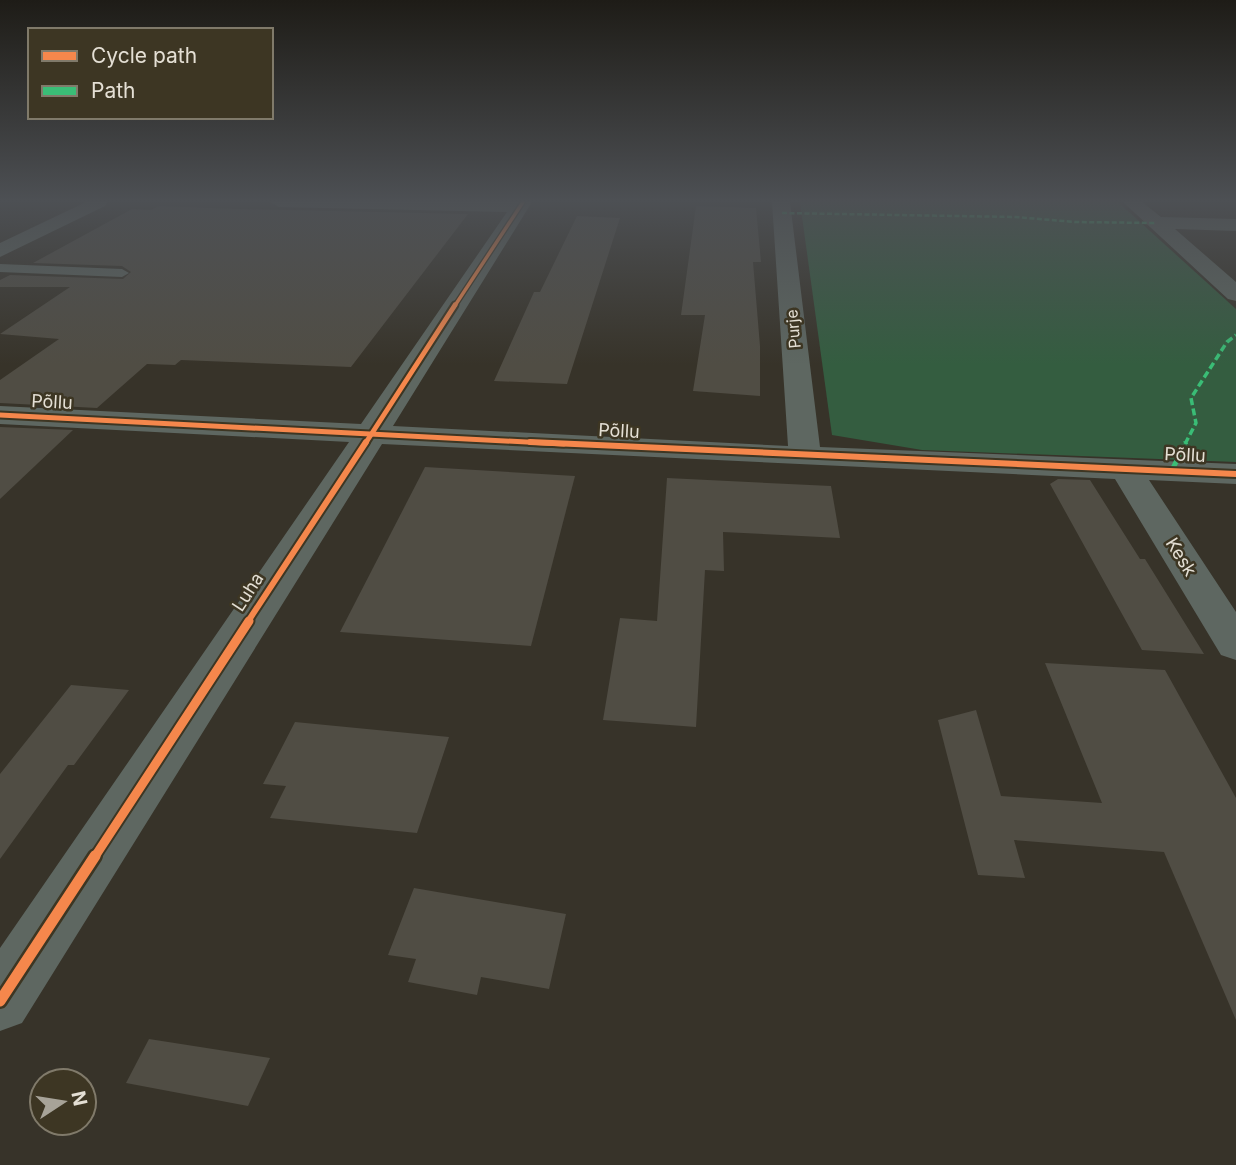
<svg xmlns="http://www.w3.org/2000/svg" width="1236" height="1165" viewBox="0 0 1236 1165" font-family="Inter,sans-serif">
<style>
.green{fill:#345d40}
.building{fill:#504d44}
.lines{fill:none;stroke-linecap:round;stroke-linejoin:round}
.service{fill:#5e6761;fill-rule:evenodd}
.minor{fill:#5e6761;fill-rule:evenodd}
.quiet-far2{stroke:#3abd76;stroke-width:2.5;stroke-dasharray:5 2.5;stroke-linecap:butt}
.quiet-far1{stroke:#3abd76;stroke-width:3.5;stroke-dasharray:7 3.5;stroke-linecap:butt}
.quiet{stroke:#3abd76;stroke-width:5;stroke-dasharray:10 5;stroke-linecap:butt}
.cycleway-far4-casing{stroke:#3d3623;stroke-width:6}
.cycleway-far3-casing{stroke:#3d3623;stroke-width:9}
.cycleway-far2-casing{stroke:#3d3623;stroke-width:10}
.cycleway-far1-casing{stroke:#3d3623;stroke-width:13}
.cycleway-casing{stroke:#3d3623;stroke-width:16}
.cycleway-far4{stroke:#f5874c;stroke-width:3.5}
.cycleway-far3{stroke:#f5874c;stroke-width:5}
.cycleway-far2{stroke:#f5874c;stroke-width:6}
.cycleway-far1{stroke:#f5874c;stroke-width:9}
.cycleway{stroke:#f5874c;stroke-width:11}
.labels{text-anchor:middle;stroke-width:5;stroke-linejoin:round;paint-order:stroke}
.far-street-label{font-size:16px;fill:#e4dfd4;stroke:#3d3623}
.street-label{font-size:18px;fill:#e4dfd4;stroke:#3d3623}
</style>
<rect width="100%" height="100%" fill="#373329"/>
<!-- green -->
<polygon class="green" points="800,202 1118,202 1236,309 1236,462 922,450 832,435"/>
<!-- building -->
<g class="building">
<polygon points="159,206 237,209 468,214 351,367 181,360 175,365 147,364 97,408 0,403 0,380 59,339 0,334 70,287 0,287 0,280 10,275 123,279 131,272 122,266 33,263 132,209 151,210"/>
<polygon points="696,206 756,208 761,262 753,262 760,346 760,396 693,391 705,315 681,315"/>
<polygon points="577,216 620,218 567,384 494,381 534,292 540,292"/>
<polygon points="0,427 73,430 0,499"/>
<polygon points="425,467 575,476 531,646 340,632"/>
<polygon points="667,478 831,486 840,538 723,532 724,571 705,570 696,727 603,720 620,618 657,621"/>
<polygon points="1058,479 1090,480 1140,559 1145,559 1204,654 1142,650 1050,484"/>
<polygon points="1045,663 1165,670 1236,798 1236,1020 1164,852 1014,840 1025,878 978,875 938,720 976,710 1001,796 1102,803"/>
<polygon points="71,685 129,690 74,765 68,765 0,859 0,774"/>
<polygon points="295,722 449,737 417,833 270,818 286,786 263,784"/>
<polygon points="414,888 566,914 549,989 481,977 477,995 408,982 416,959 388,955"/>
<polygon points="149,1039 270,1058 248,1106 126,1083"/>
</g>
<g class="lines">
<!-- service -->
<polygon class="service" points="0,264 122,269 129,273 122,277 0,272"/>
<!-- minor -->
<g class="minor">
<polygon points="86,202 108,202 105,206 0,257 0,243"/>
<polygon points="270,202 532,202 393,426 788,446 772,202 790,202 820,447 1236,464 1236,484 1149,480 1236,612 1236,660 1221,655 1115,479 382,444 22,1023 0,1031 0,948 349,442 0,424 0,406 361,424 507,212 279,207"/>
<polygon points="1123,202 1142,202 1161,217 1236,219 1236,231 1175,229 1236,282 1236,301 1228,299"/>
</g>
<!-- quiet-far2 -->
<polyline class="quiet-far2" points="782,213 1016,217 1075,222 1156,223"/>
<!-- quiet-far1 -->
<polyline class="quiet-far1" points="1185,444 1196,423 1191,398 1227,342 1236,335"/>
<!-- quiet -->
<polyline class="quiet" points="1172,470 1186,442"/>
<!-- cycleway-far4 casing -->
<g class="cycleway-far4-casing">
<polyline id="cycleway-far4" points="454,307 523,202"/>
</g>
<!-- cycleway-far3 casing -->
<g class="cycleway-far3-casing">
<g id="cycleway-far3">
<polyline points="0,415 564,444"/>
<polyline points="365,444 455,305"/>
</g>
</g>
<!-- cycleway-far2 casing -->
<g class="cycleway-far2-casing">
<g id="cycleway-far2">
<polyline points="530,442 1236,474"/>
<polyline points="247,623 366,442"/>
</g>
</g>
<!-- cycleway-far1 casing -->
<g class="cycleway-far1-casing">
<polyline id="cycleway-far1" points="94,858 249,621"/>
</g>
<!-- cycleway casing -->
<g class="cycleway-casing">
<polyline id="cycleway" points="0,1001 95,856"/>
</g>
<!-- cycleway-far4 -->
<use href="#cycleway-far4" class="cycleway-far4"/>
<!-- cycleway-far3 -->
<use href="#cycleway-far3" class="cycleway-far3"/>
<!-- cycleway-far2 -->
<use href="#cycleway-far2" class="cycleway-far2"/>
<!-- cycleway-far1 -->
<use href="#cycleway-far1" class="cycleway-far1"/>
<!-- cycleway -->
<use href="#cycleway" class="cycleway"/>
</g>
<!-- sky -->
<linearGradient id="sky" x2="0" y2="1"><stop stop-color="#1e1c17"/><stop offset="0.55" stop-color="#4d5054"/><stop offset="1" stop-color="#4d5054" stop-opacity="0"/></linearGradient>
<rect width="1236" height="365" fill="url(#sky)"/>
<g class="labels">
<!-- far-street labels -->
<g class="far-street-label">
<text transform="translate(793 329) rotate(-95)" y="6">Purje</text>
</g>
<!-- street labels -->
<g class="street-label">
<text transform="translate(52 402) rotate(3)" y="6">Põllu</text>
<text transform="translate(619 431) rotate(3)" y="6">Põllu</text>
<text transform="translate(1185 455) rotate(3)" y="6">Põllu</text>
<text transform="translate(1181 557) rotate(58)" y="6">Kesk</text>
<text transform="translate(248 592) rotate(-57)" y="6">Luha</text>
</g>
</g>
<!-- legend -->
<rect x="28" y="28" width="245" height="91" fill="#3d3623" stroke="#807a6a" stroke-width="2"/>
<rect x="42" y="51" width="35" height="10" fill="#f5874c" stroke="#807a6a" stroke-width="2"/>
<text x="91" y="63" font-size="21" fill="#e4dfd4">Cycle path</text>
<rect x="42" y="86" width="35" height="10" fill="#3abd76" stroke="#807a6a" stroke-width="2"/>
<text x="91" y="98" font-size="21" fill="#e4dfd4">Path</text>
<!-- north arrow -->
<g transform="translate(63 1102) rotate(78)"><circle r="33" fill="#3d3623" stroke="#807a6a" stroke-width="2"/>
<path d="M0-5L12 26L0 18L-12 26Z" fill="#a7a398"/>
<text y="-10" font-size="19" font-weight="bold" text-anchor="middle" fill="#e4dfd4">N</text>
</g>
</svg>
